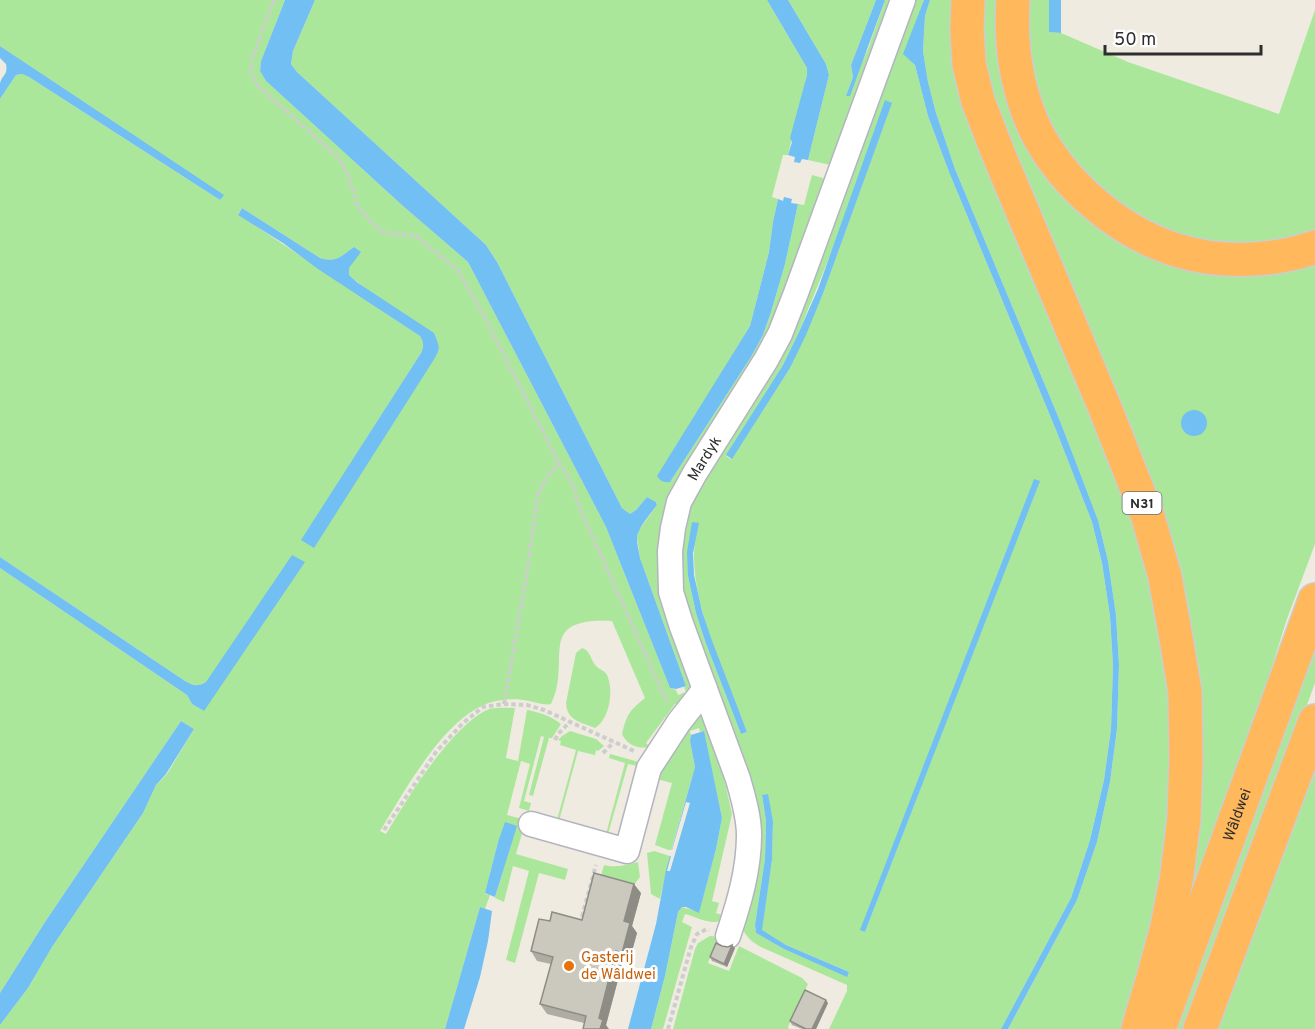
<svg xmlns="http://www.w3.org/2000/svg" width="1315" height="1029" viewBox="0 0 1315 1029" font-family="Overpass,sans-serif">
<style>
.green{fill:#abe79b;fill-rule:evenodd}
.water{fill:#71bff3}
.pier{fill:#efebe0}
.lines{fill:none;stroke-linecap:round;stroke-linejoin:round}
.minor-casing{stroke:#b4b4c1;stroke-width:27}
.highway-casing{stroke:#cdcdcd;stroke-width:36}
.path{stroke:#cdcdcd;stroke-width:4;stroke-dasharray:4.5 3;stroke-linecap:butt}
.minor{stroke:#fff;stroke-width:24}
.highway{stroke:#ffb85b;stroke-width:33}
.wall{fill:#afada3}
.shaded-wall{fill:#8e8d85}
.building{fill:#cbc9be;stroke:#8e8d85;stroke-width:1.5}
.food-dot{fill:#e8710a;stroke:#fff;stroke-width:2}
.labels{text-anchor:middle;stroke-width:6;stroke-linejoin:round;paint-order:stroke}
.shield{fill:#fff;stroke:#6d6d6d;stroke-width:1.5}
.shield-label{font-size:14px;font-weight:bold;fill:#2e2e2e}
.street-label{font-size:15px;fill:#2e2e2e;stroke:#fff}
.food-label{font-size:15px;fill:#c56008;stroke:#fff;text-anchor:start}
</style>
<rect width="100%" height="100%" fill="#efebe0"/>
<!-- green -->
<g class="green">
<path d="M0,0H285L261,61L260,71L266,81L403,206L468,262L606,527L670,688L676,690L678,695L686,692L684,687L686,686L640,558L637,537L639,530L657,505L656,502L647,497L636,510L630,514L622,508L497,262L486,245L297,72L291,64L293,51L315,0H767L807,68V75L788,155H783L772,197L778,199L773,222L769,252L750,326L719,377L670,482L751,357L763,335L771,312L785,264L798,204L804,205L812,175L823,178L830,186L792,291L667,507L694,683L684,709L675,704L646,743L650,747C638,749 628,746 622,734C627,714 629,711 645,698L612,621C533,617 573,661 551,704C543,706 536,702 529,701C517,698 504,699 492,702C445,715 405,791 380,831L386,834C406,801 426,768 452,739C461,729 471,719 483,712C492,706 504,708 515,708L506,758L518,761L527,710C539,712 551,716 561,724L552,738H549L533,796L529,795L544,737L541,736L524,801L531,803L529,811L519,808L530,764L521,761L507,815L526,820L516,854L568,869L565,880L539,873L515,963L506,960L529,871L513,866L504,902L495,898L516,826L498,842L485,894L490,895L485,909L480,907L445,1029H0V1025L28,988L52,947L143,813L156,785L167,774L194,729L181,721L45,922L0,993V568L187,695L192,704L204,711L206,682C197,687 194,686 185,681L0,557V99L16,75L22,74L29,77L220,200L223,195L0,46ZM242,208L320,258C337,263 341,256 354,247L352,263L349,268V275L439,350L314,547L302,540L421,353C424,346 424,343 420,336L238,214Z"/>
<polygon points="788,0 876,0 851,65 853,77 846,96 868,49 885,0 898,0 830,165 808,160 829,75 826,64"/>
<path d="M909,0H924L908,58L915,65L928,116L949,172L1056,430L1092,522L1102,563L1110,616L1113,665L1111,729L1104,780L1090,840L1071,898L1001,1029H829L847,991V985L761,947C752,942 747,938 742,928L752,860L677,592L686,503L770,363ZM892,102L824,291L790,368L731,459L726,456L783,365L799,332ZM1034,480L1039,482L865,932L861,930ZM699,524C697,534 694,545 694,556C694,612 727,679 747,732L741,734L705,641L696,613L688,576ZM767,794L773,821L772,860L761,930L786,945L849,972L847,976L784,949L756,933L755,925L765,859L766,821L762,796Z"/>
<polygon points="930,0 964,0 962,31 1098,411 1169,640 1176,817 1128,1029 1008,1029 1077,900 1097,842 1110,782 1117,729 1119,665 1116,615 1108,561 1098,520 1060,421 955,169 936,113 928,82 923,51 925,16"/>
<polygon points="982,0 1007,0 1014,92 1127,235 1315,254 1315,544 1287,619 1261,701 1199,878 1184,873 1187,664 991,113 979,50"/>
<polygon points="1022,0 1049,0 1050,32 1061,33 1128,62 1279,114 1315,10 1315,239 1243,251 1147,228 1067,159 1034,96"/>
<polygon points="1315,638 1315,683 1188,1029 1174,1029"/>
<path d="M582,648C591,651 590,659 596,666C600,670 604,670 607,675C614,690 610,719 595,728C581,722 567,721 566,703L576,653Z"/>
<path d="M703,712L716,742L732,814L712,901L719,903L716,913L728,917C714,928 700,918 685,914L682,922L692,927L663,1029H651L665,976L678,912L682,907L699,912L716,849L722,818L703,731L700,732L699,728L690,731L691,735L690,741L695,767L671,851L655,845L672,783L653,778L693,715Z"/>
<polygon points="570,731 596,739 604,746 598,751 596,750 595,755 578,751 559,821 557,820 576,750 560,745 561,741 558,740 562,736"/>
<polygon points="610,754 639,762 638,766 628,764 608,834 606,834 625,763 609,758"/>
<polygon points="1315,764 1315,1029 1217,1029"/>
<polygon points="654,851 670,856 660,899 651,894 647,853"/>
<path d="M638,862L640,877L633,886L600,879L604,865C616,868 626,865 638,862Z"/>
<polygon points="710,936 719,937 708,963 729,971 739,946 802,978 808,984 788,1027 789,1029 673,1029 695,949 698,943"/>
</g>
<!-- water -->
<g class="water">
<path d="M285,0H315L293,51L291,64L297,72L486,245L497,262L622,508L630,514L636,510L647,497L656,502L657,505C651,513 637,529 637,538C637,545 639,552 640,558L686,686L676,689L670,688L606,527L468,262L403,206L266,81L260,71L261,61Z"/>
<polygon points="767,0 788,0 826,64 829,75 808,160 802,159 800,163 794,162 795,157 788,155 792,142 790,138 807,75 807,68"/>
<polygon points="876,0 885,0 850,96 846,96 853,77 851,65"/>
<polygon points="924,0 930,0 925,16 923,51 928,82 936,113 955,169 1060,421 1098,520 1108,561 1116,615 1119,665 1117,729 1110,782 1097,842 1077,900 1008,1029 1001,1029 1071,898 1090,840 1104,780 1111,729 1113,665 1110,616 1102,563 1092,522 1056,430 949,172 928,116 915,65 903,54"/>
<polygon points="1049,0 1061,0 1061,33 1049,32"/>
<path d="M0,46L224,195L220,200L29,77L22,74L16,75L0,99C0,94 0,87 0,83C3,74 8,75 6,64L0,58Z"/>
<polygon points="885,100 892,103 824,291 806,335 790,368 732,459 726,455 783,365 799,332 818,289"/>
<path d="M784,197L792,199L791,203L798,204L785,264L771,312L763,335L751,357L670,482C664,483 660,481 657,476L750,326L769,252L773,222L778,199L783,201Z"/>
<path d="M242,208L320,258C337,263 341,256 354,247L361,252L349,268V275L358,283L434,333C440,348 441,348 433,361L314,548L301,540L421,353C424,346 424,343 420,336L318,269L283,243L238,215Z"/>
<circle cx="1194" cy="423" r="13"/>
<polygon points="1034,479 1040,481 865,932 860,930"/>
<polygon points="692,522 699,523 693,553 694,575 702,611 711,638 747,732 741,734 705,641 696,613 688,576 687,552"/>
<path d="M292,555L305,562L204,711L192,704L187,695L0,568V557L185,681C194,686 197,687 206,682Z"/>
<polygon points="181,721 194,729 166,774 156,785 143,813 52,947 28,988 0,1025 0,993 45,922"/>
<polygon points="704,731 722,818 716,849 699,913 686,907 682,907 678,912 665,976 651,1029 628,1029 656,924 666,870 695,767 690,741 691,735"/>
<polygon points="768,794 773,821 772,860 762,930 786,945 849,972 847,977 784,949 756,933 755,925 765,859 766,821 762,795"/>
<polygon points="505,822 517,826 495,897 485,893 498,842"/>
<polygon points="480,907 492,911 488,941 480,977 464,1029 445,1029"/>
</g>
<!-- pier -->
<polygon class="pier" points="686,802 690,803 670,871 667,871 671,856 667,855 668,850 672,850"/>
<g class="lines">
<!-- minor casing -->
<g class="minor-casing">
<g id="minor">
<polyline points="531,824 627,851 649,768 679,722 705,689"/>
<path id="s1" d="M728,936C739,903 749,870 749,835C749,816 743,797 738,779L681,624L671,592L670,551L673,528L679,502L695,473L766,360L780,334L796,293L903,0"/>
</g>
</g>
<!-- highway casing -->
<g class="highway-casing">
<g id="highway">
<polyline points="968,0 967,31 969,64 978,101 998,153 1105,408 1148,517 1165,577 1176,638 1185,692 1186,759 1184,818 1177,875 1167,927 1155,971 1138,1029"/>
<path d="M1013,0C1010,45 1017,92 1037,133C1065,186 1119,232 1176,250C1220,264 1272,262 1315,247"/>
<path id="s2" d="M1159,1029L1315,600"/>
<polyline points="1200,1029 1315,721"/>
</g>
</g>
<!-- path -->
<g class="path">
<polyline points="274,0 252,59 251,73 258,86 340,159 349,178 358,207 379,230 387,233 416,236 458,270 485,318 559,463 573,485 580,509 667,702"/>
<polyline points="504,704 526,578 538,494 546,478 559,463"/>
<polyline points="555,740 558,734 570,722"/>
<polyline points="603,753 614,742"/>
<polyline points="384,830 436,752 463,723 483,707 504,704 527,705 544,710 634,751"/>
<polyline points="580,924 596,865"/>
<polyline points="668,1029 691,947 697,934 707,929 709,930"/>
</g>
<!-- minor -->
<use href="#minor" class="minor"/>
<!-- highway -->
<use href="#highway" class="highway"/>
</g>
<!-- wall -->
<g class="wall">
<polygon points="641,893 632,926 637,933 629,962 623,961 606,1025 584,1023 547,1014 540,1004 551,964 537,961 531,951 550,921 582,920"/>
<polygon points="722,946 735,948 727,967 712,961 710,957"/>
<polygon points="828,1003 816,1029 802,1029 792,1025 790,1021"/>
</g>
<!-- shaded-wall -->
<g class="shaded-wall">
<polygon points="634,884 641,893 632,926 637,933 629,962 622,953 624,921"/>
<polygon points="732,945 735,948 727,967 724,964"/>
<polygon points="616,951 623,961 606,1025 609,1029 600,1029 599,1018"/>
<polygon points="826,1000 828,1003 816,1029 812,1029"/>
</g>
<!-- building -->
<g class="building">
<polygon points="594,873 634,884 624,921 630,923 622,953 616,951 599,1018 603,1020 600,1029 583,1029 586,1016 540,1004 553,957 531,951 539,919 550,921 552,912 582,920"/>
<polygon points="716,943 722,946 728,947 732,945 724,964 710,957"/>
<polygon points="805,990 826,1000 812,1029 806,1029 790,1021"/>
</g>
<!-- markers -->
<circle class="food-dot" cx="569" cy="966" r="6"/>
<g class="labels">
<!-- shield labels -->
<rect class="shield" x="1122.5" y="492" width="39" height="22" rx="4.5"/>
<g class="shield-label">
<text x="1142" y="508">N31</text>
</g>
<!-- street labels -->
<g class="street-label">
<text dy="5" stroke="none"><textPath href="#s1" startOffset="501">Mardyk</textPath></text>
<text dy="5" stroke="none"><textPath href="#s2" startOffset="228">Wâldwei</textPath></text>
</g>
<!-- food labels -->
<g class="food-label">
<text x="581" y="962">Gasterij<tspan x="581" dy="17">de Wâldwei</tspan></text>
</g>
</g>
<!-- scale -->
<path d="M1105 45v9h156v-9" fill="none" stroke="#2e2e2e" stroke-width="3"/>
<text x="1114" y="45" font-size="18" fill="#2e2e2e" stroke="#ffffff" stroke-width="4.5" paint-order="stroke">50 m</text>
</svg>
